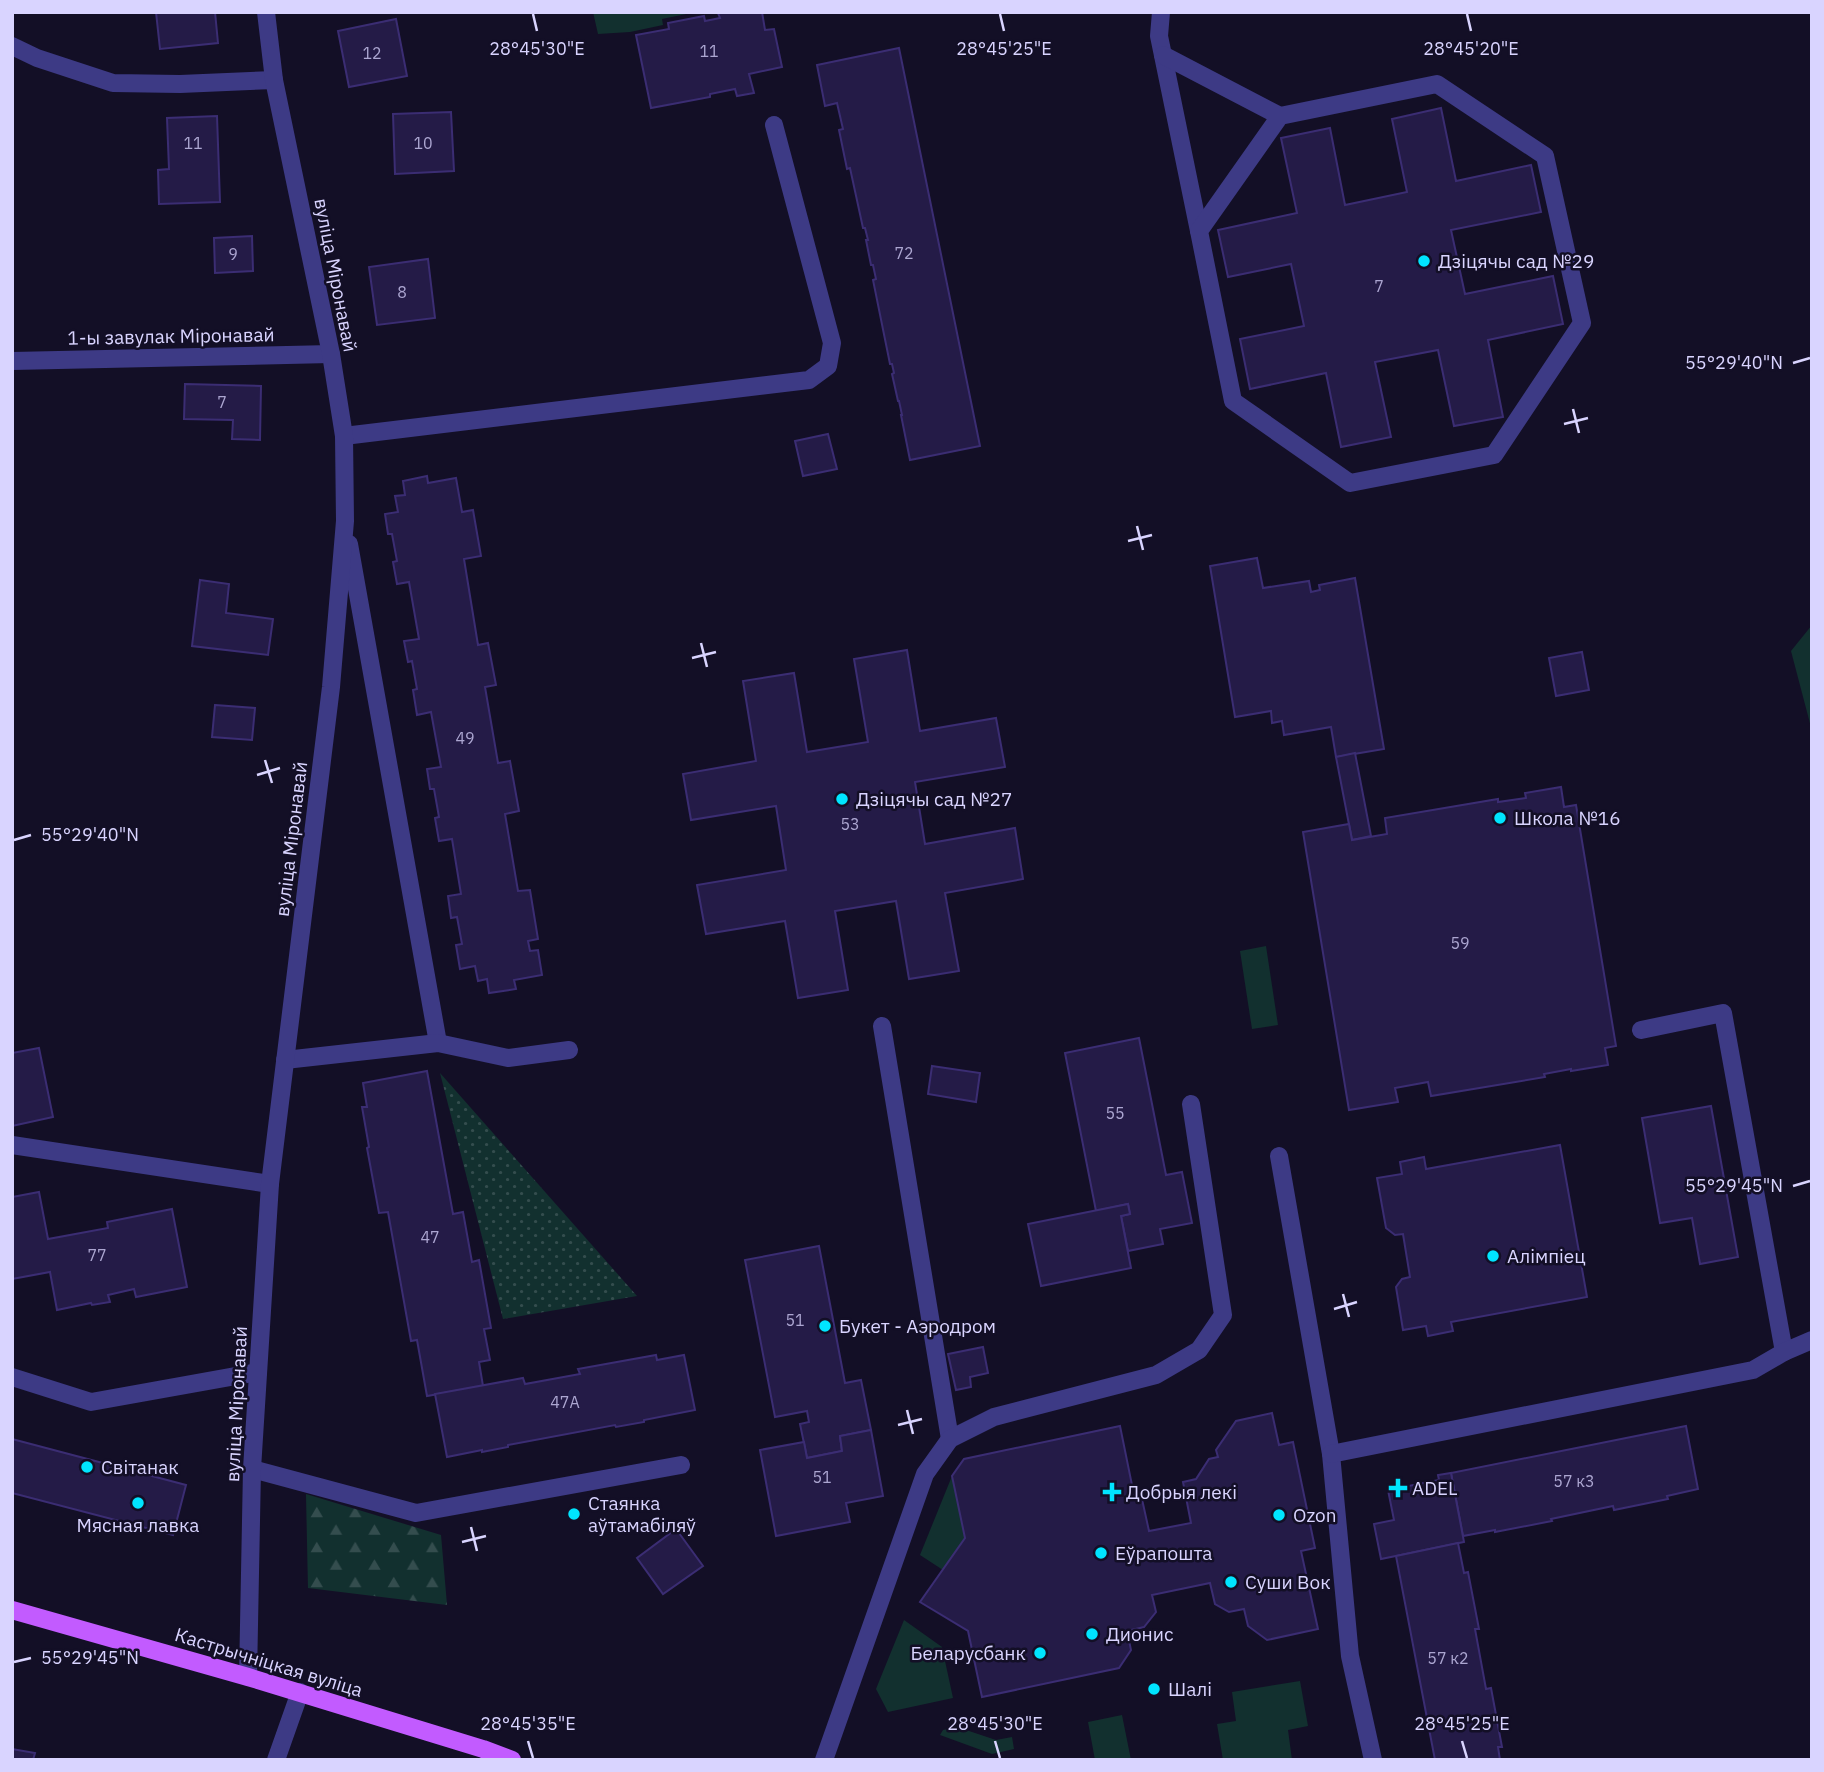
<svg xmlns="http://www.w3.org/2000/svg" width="1824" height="1772" viewBox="0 0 1824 1772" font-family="'IBM Plex Sans',sans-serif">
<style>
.grass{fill:#12302f}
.forest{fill:url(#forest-firs)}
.park{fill:url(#park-dots)}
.building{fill:#241b47;stroke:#3b2d73;stroke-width:2}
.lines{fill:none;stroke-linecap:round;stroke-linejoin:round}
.minor{stroke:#3d3a85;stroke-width:18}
.major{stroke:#c25bff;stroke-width:18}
.ticks{fill:none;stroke:#d9d4ff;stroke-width:2.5}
.poi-dot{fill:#00e5ff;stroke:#130f26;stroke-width:2.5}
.labels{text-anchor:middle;stroke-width:5;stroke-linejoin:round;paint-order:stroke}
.number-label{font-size:16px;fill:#aca6d1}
.poi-label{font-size:19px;fill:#d9d4ff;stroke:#130f26;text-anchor:start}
.street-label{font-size:19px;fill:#d9d4ff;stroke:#130f26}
.ticks-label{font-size:18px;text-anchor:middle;fill:#d9d4ff;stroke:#130f26;stroke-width:5;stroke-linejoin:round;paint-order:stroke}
</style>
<defs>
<pattern id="forest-firs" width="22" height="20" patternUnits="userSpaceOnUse" patternTransform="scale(1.75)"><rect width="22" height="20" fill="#12302f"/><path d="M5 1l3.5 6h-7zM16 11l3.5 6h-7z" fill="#344d4e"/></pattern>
<pattern id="park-dots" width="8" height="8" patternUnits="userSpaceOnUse" patternTransform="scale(1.75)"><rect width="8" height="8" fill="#12302f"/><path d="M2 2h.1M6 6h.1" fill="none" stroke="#344d4e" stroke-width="1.8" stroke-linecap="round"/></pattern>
</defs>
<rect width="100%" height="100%" fill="#130f26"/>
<!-- grass -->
<g class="grass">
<polygon points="593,12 696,12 662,19 663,25 630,32 598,34"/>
<polygon points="1812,625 1812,731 1791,651"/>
<polygon points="1266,946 1278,1025 1252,1029 1240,951"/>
<polygon points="952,1476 965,1538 943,1570 920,1555"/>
<polygon points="904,1620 942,1647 953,1698 888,1712 876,1689"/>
<polygon points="1300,1681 1308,1726 1288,1730 1292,1760 1223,1760 1217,1724 1236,1721 1232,1692"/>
<polygon points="1122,1715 1131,1760 1095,1760 1088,1722"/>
<polygon points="957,1727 996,1740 1012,1737 1014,1749 992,1754 940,1735 943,1730"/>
</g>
<!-- forest -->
<polygon class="forest" points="306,1494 441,1535 447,1605 308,1588"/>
<!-- park -->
<polygon class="park" points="440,1073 637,1296 503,1319"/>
<!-- building -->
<g class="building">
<polygon points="156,12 215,12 218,43 160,49"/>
<polygon points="762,12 765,30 774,29 782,67 749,74 754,93 737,96 735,89 710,94 710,97 651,108 636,35 669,29 668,23 704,16 705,21 720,18 718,13 721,12"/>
<polygon points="396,19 407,76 349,87 338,31"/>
<polygon points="899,48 980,446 910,460 901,415 902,415 899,401 898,401 892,374 894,373 892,364 890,364 873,280 876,279 873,265 871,265 866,240 868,240 865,228 863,228 850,168 847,169 839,130 843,129 837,103 825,106 817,65"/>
<polygon points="1441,108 1456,181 1531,165 1541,212 1451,230 1465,294 1553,276 1563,324 1488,340 1503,417 1454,426 1438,350 1375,362 1391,437 1341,447 1326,373 1250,389 1240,339 1304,326 1291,264 1228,277 1218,230 1297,213 1281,138 1330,128 1345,205 1407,192 1392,119"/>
<polygon points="451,112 454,171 395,174 393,114"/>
<polygon points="217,116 220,202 159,204 158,170 169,169 167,118"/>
<polygon points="252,236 253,271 215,273 214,238"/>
<polygon points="428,259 435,318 377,325 369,267"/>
<polygon points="185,384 261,386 260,440 232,439 233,420 184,419"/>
<polygon points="828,434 837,469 803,476 795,441"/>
<polygon points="427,476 428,483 456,478 462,512 473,510 481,556 464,559 478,645 488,643 496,685 485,687 498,763 510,761 519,811 505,814 518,891 530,890 538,939 528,941 530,951 538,950 542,975 514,980 516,989 489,993 487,979 478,981 475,966 460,969 456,945 462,944 457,917 451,918 448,896 461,894 452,839 439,841 435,818 439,817 434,789 430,789 427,769 441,767 431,712 417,715 413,690 417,689 412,661 408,662 404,641 419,639 409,582 397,584 393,562 397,561 392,534 388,534 385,514 398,512 395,496 405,495 403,481"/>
<polygon points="1257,558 1263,588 1309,581 1311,592 1320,590 1319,585 1355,578 1384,749 1336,757 1331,727 1284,735 1282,721 1272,723 1271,711 1235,717 1210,566"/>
<polygon points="200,580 229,584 226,613 273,619 268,655 192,646"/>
<polygon points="907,650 920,731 996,718 1005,767 915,782 925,844 1015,828 1023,879 945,893 959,971 909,979 896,901 835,911 848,990 798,998 785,921 706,934 697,885 786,870 776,806 691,820 683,774 756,761 743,681 794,673 807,752 868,742 854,659"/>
<polygon points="1582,652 1589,690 1556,696 1549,658"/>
<polygon points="215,705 255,708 252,740 212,737"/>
<polygon points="1355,753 1371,836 1352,840 1336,757"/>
<polygon points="1561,787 1564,807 1576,805 1616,1046 1605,1048 1608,1065 1571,1071 1571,1069 1544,1074 1545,1077 1431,1096 1428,1082 1395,1088 1398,1102 1349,1110 1303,832 1349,824 1352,840 1387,834 1385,818 1498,799 1498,802 1526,798 1525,793"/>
<polygon points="1139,1038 1166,1175 1182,1172 1192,1223 1160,1229 1163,1244 1128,1251 1121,1216 1130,1214 1128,1204 1096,1211 1065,1053"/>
<polygon points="39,1048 53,1117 12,1126 12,1053"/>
<polygon points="932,1066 980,1073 976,1102 928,1094"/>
<polygon points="427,1071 453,1214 463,1212 472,1262 479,1260 491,1328 484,1329 490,1360 479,1362 483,1386 427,1396 417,1340 411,1341 388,1212 379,1213 367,1148 369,1147 362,1107 367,1107 363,1083"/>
<polygon points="1711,1106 1738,1257 1700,1264 1692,1218 1660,1223 1642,1118"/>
<polygon points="1560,1145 1587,1297 1451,1322 1453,1331 1428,1336 1426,1326 1403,1330 1396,1287 1402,1279 1410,1277 1403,1234 1395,1235 1386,1228 1377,1178 1402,1174 1400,1162 1424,1157 1426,1169"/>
<polygon points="39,1192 48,1239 108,1228 107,1222 172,1209 187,1287 136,1297 134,1289 108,1295 110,1302 92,1305 91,1303 57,1310 50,1272 12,1279 12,1197"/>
<polygon points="1128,1204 1130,1214 1121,1216 1131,1268 1041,1286 1028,1224"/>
<polygon points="819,1246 845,1383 861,1380 871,1430 840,1436 842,1451 807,1458 800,1424 809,1422 807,1411 775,1417 745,1260"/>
<polygon points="983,1347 988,1373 970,1377 971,1387 956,1390 948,1354"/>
<polygon points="656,1355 657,1360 684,1355 695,1410 644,1420 644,1422 616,1427 615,1425 508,1445 508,1447 482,1452 482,1450 447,1457 435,1394 523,1378 525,1384 580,1374 578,1369"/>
<polygon points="1272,1413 1279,1445 1293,1442 1315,1548 1301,1551 1318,1629 1267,1640 1248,1626 1244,1609 1229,1612 1215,1604 1210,1583 1152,1595 1156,1612 1144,1627 1127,1631 1131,1650 1119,1668 982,1697 968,1631 920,1602 965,1538 952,1476 964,1459 1120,1426 1135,1500 1142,1499 1149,1531 1191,1523 1183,1482 1196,1479 1209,1459 1218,1457 1216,1450 1236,1421"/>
<polygon points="1686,1426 1698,1489 1667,1496 1668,1499 1614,1510 1613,1506 1551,1519 1552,1521 1495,1532 1495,1530 1463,1536 1451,1473"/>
<polygon points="871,1430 883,1496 846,1503 850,1522 776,1536 760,1450 804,1442 807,1458 842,1451 840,1436"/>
<polygon points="12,1439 186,1485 173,1535 12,1493"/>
<polygon points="1451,1473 1464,1542 1381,1559 1374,1524 1394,1520 1388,1490 1439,1480 1438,1475"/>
<polygon points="676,1529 703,1566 663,1594 637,1558"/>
<polygon points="1458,1543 1464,1573 1468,1572 1479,1629 1475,1629 1486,1689 1491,1688 1502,1747 1498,1747 1500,1760 1435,1760 1396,1556"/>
<polygon points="12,1749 35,1753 33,1760 12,1760"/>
</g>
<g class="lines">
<!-- minor -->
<g class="minor">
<polyline points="1161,12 1159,36 1199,231"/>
<polyline points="12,46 37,58 113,83 180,84 274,80"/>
<polyline points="1163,55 1280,116 1437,84 1545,156 1582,323 1494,455 1350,483 1233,401 1199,231 1280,116"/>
<polyline points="12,361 331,354"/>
<polyline points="344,436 809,380 828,366 832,343 774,125"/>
<polyline points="349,544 438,1043"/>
<polyline points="882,1026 950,1439"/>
<polyline points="1641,1030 1723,1013 1784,1352"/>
<polyline points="285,1060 438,1043 508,1058 569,1050"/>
<polyline points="12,1145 270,1184"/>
<polyline points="1279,1156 1331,1454 1350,1656 1373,1760"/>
<polyline points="12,1377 91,1402 258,1372"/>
<polyline points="1331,1454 1753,1370 1784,1352 1812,1340"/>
<polyline points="252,1469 416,1513 681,1465"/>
<polyline points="248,1677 252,1469 270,1184 331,687 345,521 344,436 331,354 274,80 266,12"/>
<polyline points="276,1760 300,1692"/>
<polyline points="824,1760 925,1474 950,1439 994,1417 1156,1375 1199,1350 1223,1315 1191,1104"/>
</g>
<!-- major -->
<polyline class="major" points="12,1610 248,1677 483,1749 512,1760"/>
</g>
<!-- ticks -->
<path class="ticks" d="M533,14L537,31M1000,14L1004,31M1467,14L1471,31M1793,363L1810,358M1573,409L1579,433M1564,424L1588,418M1137,526L1143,550M1128,541L1152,535M701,643L707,667M692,658L716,652M265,760L272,783M257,775L280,768M14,840L31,835M1793,1186L1810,1181M1343,1294L1349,1317M1334,1309L1357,1302M907,1410L913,1434M898,1425L922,1419M471,1527L477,1551M462,1542L486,1536M14,1662L31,1658M528,1741L533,1758M995,1741L1000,1758M1462,1741L1467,1758"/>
<!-- markers -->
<g class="poi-dot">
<circle cx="1424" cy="261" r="7"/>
<circle cx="842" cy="799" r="7"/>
<circle cx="1500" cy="818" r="7"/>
<circle cx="1493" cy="1256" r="7"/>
<circle cx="825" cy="1326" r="7"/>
<circle cx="87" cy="1467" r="7"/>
<path d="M1394.5 1477.5h7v7h7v7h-7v7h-7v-7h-7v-7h7z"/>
<path d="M1108.5 1481.5h7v7h7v7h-7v7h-7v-7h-7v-7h7z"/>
<circle cx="138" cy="1503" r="7"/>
<circle cx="574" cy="1514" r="7"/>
<circle cx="1279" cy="1515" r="7"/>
<circle cx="1101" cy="1553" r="7"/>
<circle cx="1231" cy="1582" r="7"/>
<circle cx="1092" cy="1634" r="7"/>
<circle cx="1040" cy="1653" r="7"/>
<circle cx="1154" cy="1689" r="7"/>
</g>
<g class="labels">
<!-- number labels -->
<g class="number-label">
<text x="709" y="57">11</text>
<text x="372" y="59">12</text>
<text x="193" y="149">11</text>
<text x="423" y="149">10</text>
<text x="904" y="259">72</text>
<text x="233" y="260">9</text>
<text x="1379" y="292">7</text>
<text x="402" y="298">8</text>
<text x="222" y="408">7</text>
<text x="465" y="744">49</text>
<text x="850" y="830">53</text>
<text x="1460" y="949">59</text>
<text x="1115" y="1119">55</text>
<text x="430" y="1243">47</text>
<text x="97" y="1261">77</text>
<text x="795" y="1326">51</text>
<text x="565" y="1408">47А</text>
<text x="822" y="1483">51</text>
<text x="1574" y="1487">57 к3</text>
<text x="1448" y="1664">57 к2</text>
</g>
<!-- poi labels -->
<g class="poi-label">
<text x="1438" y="268">Дзіцячы сад №29</text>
<text x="856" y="806">Дзіцячы сад №27</text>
<text x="1514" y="825">Школа №16</text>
<text x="1507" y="1263">Алімпіец</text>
<text x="839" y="1333">Букет - Аэродром</text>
<text x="101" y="1474">Світанак</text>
<text x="1412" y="1495">ADEL</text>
<text x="1126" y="1499">Добрыя лекі</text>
<text x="588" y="1510">Стаянка<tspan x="588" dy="22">аўтамабіляў</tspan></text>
<text x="1293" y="1522">Ozon</text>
<text x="138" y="1532" text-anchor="middle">Мясная лавка</text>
<text x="1115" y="1560">Еўрапошта</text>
<text x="1245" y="1589">Суши Вок</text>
<text x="1106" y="1641">Дионис</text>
<text x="1026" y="1660" text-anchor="end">Беларусбанк</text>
<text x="1168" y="1696">Шалі</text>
</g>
<!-- street labels -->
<g class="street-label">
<text transform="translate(336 275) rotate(79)" y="7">вуліца Міронавай</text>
<text transform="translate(171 336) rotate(-1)" y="7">1-ы завулак Міронавай</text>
<text transform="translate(291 839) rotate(-83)" y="7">вуліца Міронавай</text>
<text transform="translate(236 1404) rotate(-87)" y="7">вуліца Міронавай</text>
<text transform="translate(269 1662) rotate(17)" y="7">Кастрычніцкая вуліца</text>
</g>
</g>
<g class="ticks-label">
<text x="537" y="55">28°45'30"E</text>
<text x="1004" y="55">28°45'25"E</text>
<text x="1471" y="55">28°45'20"E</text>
<text x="1734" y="369">55°29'40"N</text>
<text x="90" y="841">55°29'40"N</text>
<text x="1734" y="1192">55°29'45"N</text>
<text x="90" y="1664">55°29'45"N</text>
<text x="528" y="1730">28°45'35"E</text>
<text x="995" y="1730">28°45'30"E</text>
<text x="1462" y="1730">28°45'25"E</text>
</g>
<!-- border -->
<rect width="1824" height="1772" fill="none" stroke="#d9d4ff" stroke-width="28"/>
</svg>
